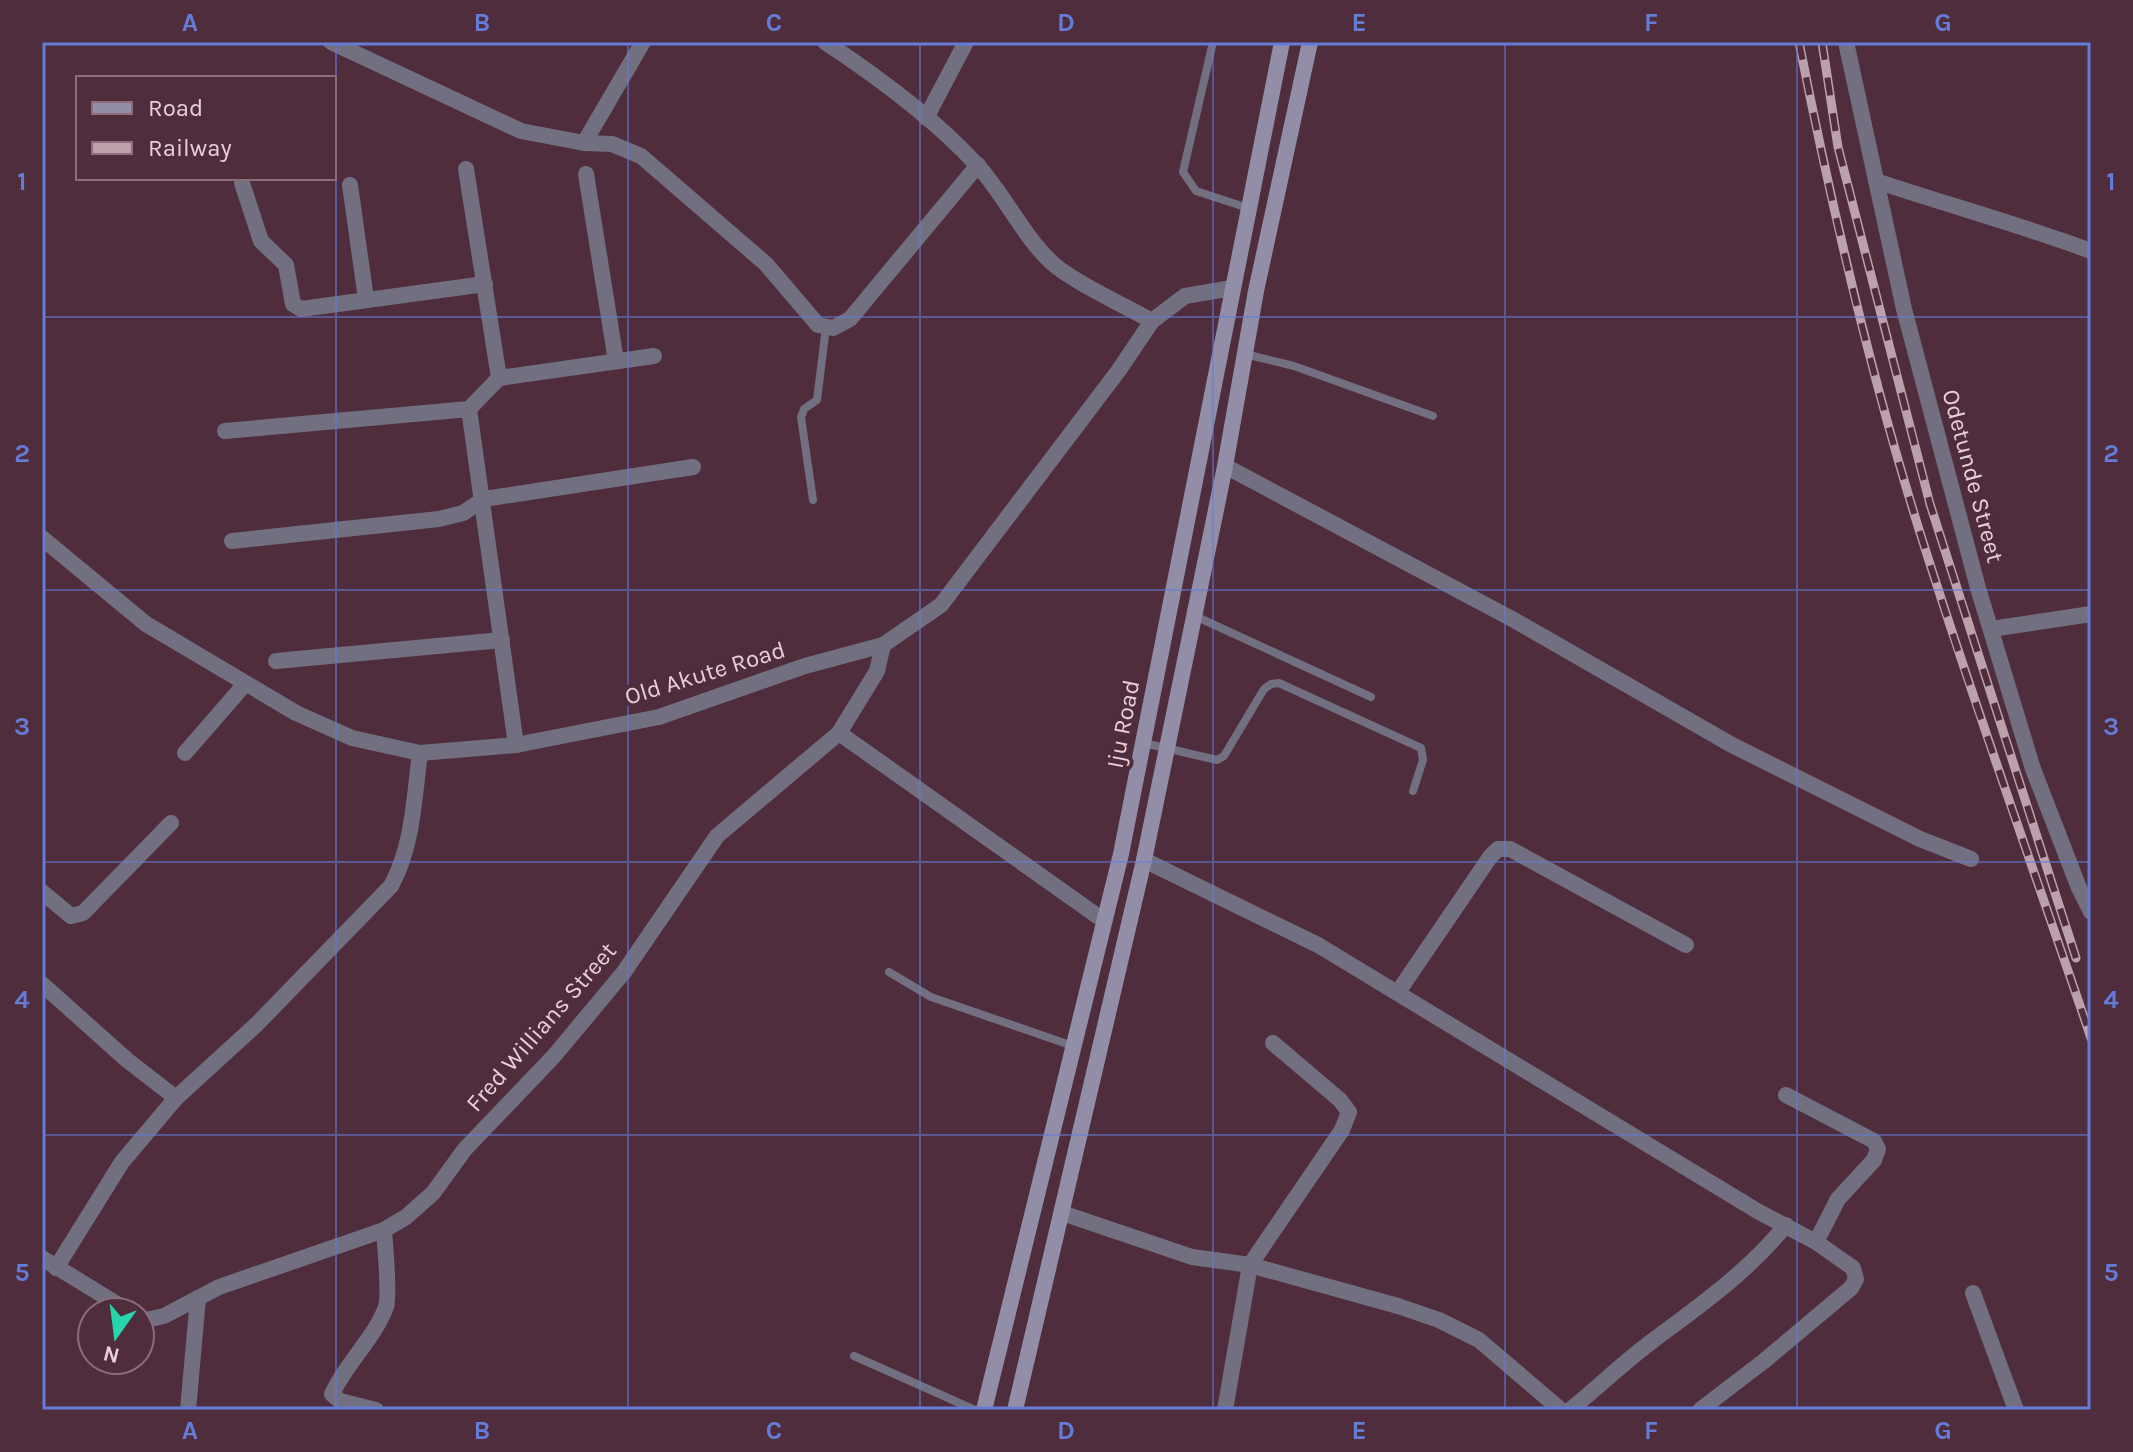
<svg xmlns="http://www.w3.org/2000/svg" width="2133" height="1452" viewBox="0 0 2133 1452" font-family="Karla,sans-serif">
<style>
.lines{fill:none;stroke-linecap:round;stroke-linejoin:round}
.service{stroke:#727080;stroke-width:8}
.minor{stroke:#727080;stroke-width:16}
.tertiary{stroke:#727080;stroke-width:16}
.secondary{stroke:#928ea7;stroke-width:16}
.rail-casing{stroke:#bca1ac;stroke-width:9}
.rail{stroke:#4f2d3c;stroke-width:6;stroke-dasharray:18;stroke-linecap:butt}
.grid{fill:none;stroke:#647cd8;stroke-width:2;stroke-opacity:0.55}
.labels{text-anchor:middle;stroke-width:8;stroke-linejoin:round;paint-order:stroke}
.street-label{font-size:24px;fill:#e7d0d9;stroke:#4f2d3c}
.neatline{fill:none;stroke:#647cd8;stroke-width:3}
.grid-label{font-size:26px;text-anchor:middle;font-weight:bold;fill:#647cd8}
</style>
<rect width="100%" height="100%" fill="#4f2d3c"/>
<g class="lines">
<!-- service -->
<g class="service">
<polyline points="1213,42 1183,172 1196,191 1248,208"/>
<polyline points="1245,354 1294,366 1433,416"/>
<polyline points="813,500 801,417 804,409 817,400 826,327"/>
<polyline points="1195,616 1371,697"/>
<polyline points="1144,743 1217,760 1224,756 1264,689 1271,684 1279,683 1421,748 1423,760 1413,791"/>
<polyline points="889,972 931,997 1073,1046"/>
<polyline points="854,1356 975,1410"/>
</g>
<!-- minor -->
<g class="minor">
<polyline points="331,42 521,131 584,143 612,144 641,156 766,264 818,325 833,328 850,319 978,165"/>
<path d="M825,42C878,77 934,118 977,165C1005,194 1028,247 1061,270C1089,290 1122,304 1152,321"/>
<polyline points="1846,42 1904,309 1978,588 2033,769 2079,888 2091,912"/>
<polyline points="926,118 966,42"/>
<polyline points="584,143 643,42"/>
<polyline points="586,174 616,361"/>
<path d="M1876,181C1948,205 2021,225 2091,251"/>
<polyline points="242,183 261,241 286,265 293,304 301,309 485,284"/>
<polyline points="350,185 366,299"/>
<polyline points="499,378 654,356"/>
<polyline points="469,409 516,745"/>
<polyline points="225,431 469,409 499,378 466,169"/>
<polyline points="1225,466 1514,620 1732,745 1920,839 1971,859"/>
<polyline points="232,541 439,519 463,513 484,499 693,467"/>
<polyline points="1991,629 2091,614"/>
<polyline points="276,661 502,640"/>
<polyline points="839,733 1103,920"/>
<polyline points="185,753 245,684"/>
<polyline points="1144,860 1318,945 1759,1212 1816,1242 1853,1268 1856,1279 1851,1288 1764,1361 1700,1410"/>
<polyline points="42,892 71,916 83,913 171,823"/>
<polyline points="42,984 127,1060 176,1098"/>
<polyline points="1398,992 1490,857 1498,849 1510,849 1686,945"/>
<polyline points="1786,1095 1874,1141 1878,1149 1874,1160 1838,1199 1816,1242"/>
<polyline points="1062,1213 1192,1257 1250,1265 1398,1306 1439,1320 1479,1340 1561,1410"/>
<polyline points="42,1258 130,1312"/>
<path d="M56,1268L122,1162L176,1098L257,1024L391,886C413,846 414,798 420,753"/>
<polyline points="1973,1293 2016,1410"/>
<polyline points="140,1317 146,1320 164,1316 219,1287 384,1230 406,1217 433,1193 465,1149 554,1056 624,972 717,836 839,733 877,671 883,645"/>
<polyline points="188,1410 198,1298"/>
<path d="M376,1410L340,1401L332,1394C346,1363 374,1339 386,1307C390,1293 385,1247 384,1230"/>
<polyline points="1225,1410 1250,1265 1342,1130 1349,1112 1340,1100 1273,1043"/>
<path d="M1570,1410C1597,1388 1623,1363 1651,1342C1699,1306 1748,1272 1786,1225"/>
</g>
<!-- tertiary -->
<polyline class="tertiary" points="42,538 146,624 296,713 352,738 420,753 516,745 659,717 805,666 883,645 941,605 1119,370 1152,321 1185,296 1232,288"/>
<!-- secondary -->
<g class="secondary">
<polyline points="984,1410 1121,854 1282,42"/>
<polyline points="1015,1410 1144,860 1225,466 1256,291 1310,42"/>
</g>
<!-- rail casing -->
<g class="rail-casing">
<g id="rail">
<path d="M1799,42C1831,204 1868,365 1917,523C1971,696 2033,867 2091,1038"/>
<polyline points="1822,42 1838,147 1930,504 2076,958"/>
</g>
</g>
<!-- rail -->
<use href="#rail" class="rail"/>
</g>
<!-- grid -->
<path class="grid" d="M336,42V1410M628,42V1410M920,42V1410M1213,42V1410M1505,42V1410M1797,42V1410M42,317H2091M42,590H2091M42,862H2091M42,1135H2091"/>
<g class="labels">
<!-- street labels -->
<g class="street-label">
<text transform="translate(1973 476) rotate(75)" y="8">Odetunde Street</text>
<text transform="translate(705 673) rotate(-17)" y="8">Old Akute Road</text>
<text transform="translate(1123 724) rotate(-79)" y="8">Iju Road</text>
<text transform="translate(541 1027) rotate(-49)" y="8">Fred Willians Street</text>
</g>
</g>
<!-- border -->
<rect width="2133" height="1452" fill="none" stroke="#4f2d3c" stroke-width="88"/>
<!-- legend -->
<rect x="76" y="76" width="260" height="104" fill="#4f2d3c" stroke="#8c6e7b" stroke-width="2"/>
<rect x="92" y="102" width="40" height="12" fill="#928ea7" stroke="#8c6e7b" stroke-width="2"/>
<text x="148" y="116" font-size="24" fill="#e7d0d9">Road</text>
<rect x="92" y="142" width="40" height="12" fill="#bca1ac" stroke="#8c6e7b" stroke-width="2"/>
<text x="148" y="156" font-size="24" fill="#e7d0d9">Railway</text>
<!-- north arrow -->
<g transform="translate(116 1336) rotate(194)"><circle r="38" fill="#4f2d3c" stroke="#8c6e7b" stroke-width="2"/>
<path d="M0-6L14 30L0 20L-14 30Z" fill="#27d5ad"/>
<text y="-12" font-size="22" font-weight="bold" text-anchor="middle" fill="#e7d0d9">N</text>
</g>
<rect x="44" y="44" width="2045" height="1364" class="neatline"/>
<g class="grid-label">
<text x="190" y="31">A</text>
<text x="482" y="31">B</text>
<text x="774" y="31">C</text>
<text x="1066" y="31">D</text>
<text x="1359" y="31">E</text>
<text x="1651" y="31">F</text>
<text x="1943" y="31">G</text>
<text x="22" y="190">1</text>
<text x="2111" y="190">1</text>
<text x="22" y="462">2</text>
<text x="2111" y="462">2</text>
<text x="22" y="735">3</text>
<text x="2111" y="735">3</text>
<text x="22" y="1008">4</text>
<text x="2111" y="1008">4</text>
<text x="22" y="1281">5</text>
<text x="2111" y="1281">5</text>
<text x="190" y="1439">A</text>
<text x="482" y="1439">B</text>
<text x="774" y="1439">C</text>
<text x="1066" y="1439">D</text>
<text x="1359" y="1439">E</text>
<text x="1651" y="1439">F</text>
<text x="1943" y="1439">G</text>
</g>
</svg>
